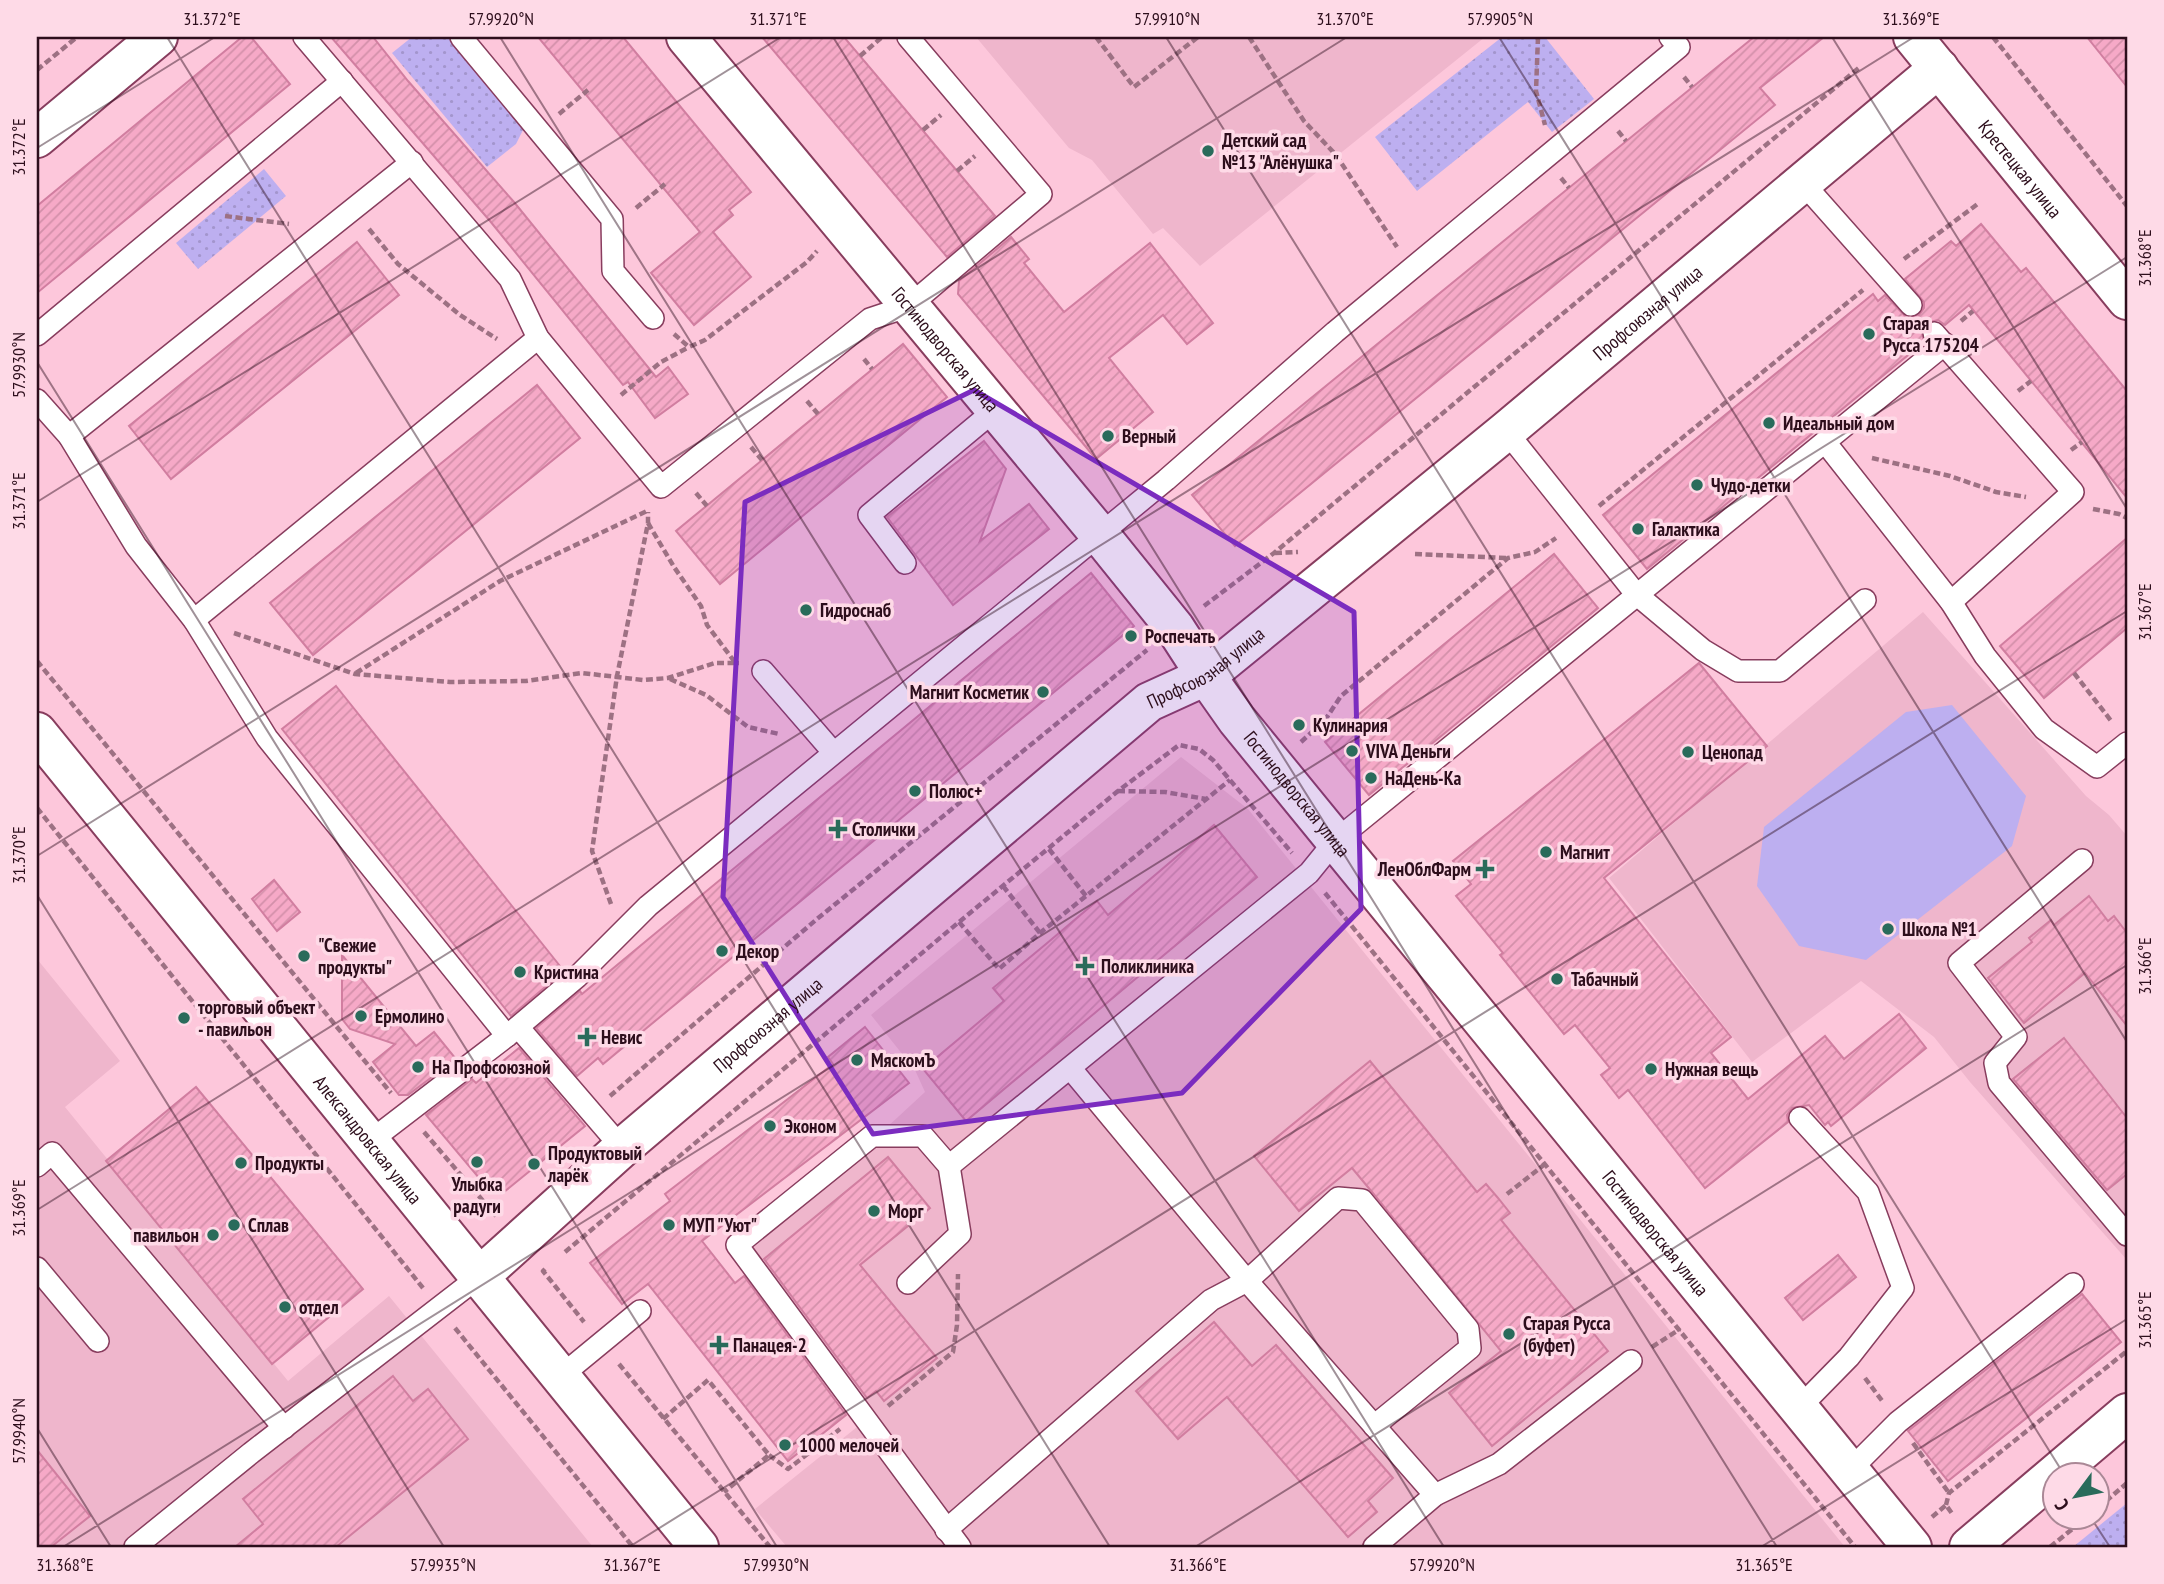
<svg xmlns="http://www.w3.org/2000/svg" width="2164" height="1584" viewBox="0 0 2164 1584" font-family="'PT Sans Narrow',sans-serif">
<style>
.built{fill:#efb6cc}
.grass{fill:url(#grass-dots)}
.garden{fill:#bdaff0}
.building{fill:url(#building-hatch);stroke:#d17ea0;stroke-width:2}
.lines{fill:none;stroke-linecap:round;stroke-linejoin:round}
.service-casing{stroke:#883d5e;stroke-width:24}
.minor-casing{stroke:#883d5e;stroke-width:42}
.tertiary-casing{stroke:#883d5e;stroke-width:42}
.primary-casing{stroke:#883d5e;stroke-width:42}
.path{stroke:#9d7183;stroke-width:4.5;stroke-dasharray:7 3.5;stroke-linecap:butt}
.service{stroke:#fff;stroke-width:21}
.minor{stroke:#fff;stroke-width:38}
.tertiary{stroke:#fff;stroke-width:38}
.primary{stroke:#fff;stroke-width:38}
.marked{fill:#7b2cbf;fill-opacity:0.2;stroke:#7b2cbf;stroke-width:5;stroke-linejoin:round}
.ticks{fill:none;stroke:#2d0e1c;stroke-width:2;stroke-opacity:0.45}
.poi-dot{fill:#2a6b5b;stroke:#fedae7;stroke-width:2.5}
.labels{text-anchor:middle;stroke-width:7;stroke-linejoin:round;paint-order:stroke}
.poi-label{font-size:19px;font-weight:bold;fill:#2d0e1c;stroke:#fedae7;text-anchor:start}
.street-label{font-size:19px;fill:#2d0e1c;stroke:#fedae7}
.neatline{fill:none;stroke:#2d0e1c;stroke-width:2.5}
.ticks-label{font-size:18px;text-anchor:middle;fill:#2d0e1c}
</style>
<defs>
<pattern id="grass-dots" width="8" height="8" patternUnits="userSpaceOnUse" patternTransform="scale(1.75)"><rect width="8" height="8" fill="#bdaff0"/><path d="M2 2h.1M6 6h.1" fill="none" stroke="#a395cd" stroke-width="1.8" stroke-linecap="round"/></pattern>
<pattern id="building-hatch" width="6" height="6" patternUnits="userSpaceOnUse" patternTransform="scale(1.75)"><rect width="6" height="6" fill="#f6a9c7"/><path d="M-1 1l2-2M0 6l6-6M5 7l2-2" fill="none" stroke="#d390aa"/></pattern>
</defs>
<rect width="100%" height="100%" fill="#fdc7db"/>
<!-- built -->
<g class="built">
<polygon points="976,37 1485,37 1200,266 1163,228 1153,234 1092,160 1069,148"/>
<polygon points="1923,612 2086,796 2109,815 2127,836 2127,1260 1970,1082 1934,1037 1861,981 1752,1062 1609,878"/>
<polygon points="1181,757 1248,809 1845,1547 787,1547 755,1509 862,1423 727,1241 868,1124 885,1129 925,1092 915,1070 871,1015"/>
<polygon points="37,959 120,1061 65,1107 288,1381 389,1296 593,1547 37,1547"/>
</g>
<!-- grass -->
<g class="grass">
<polygon points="412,37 450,37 524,128 516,144 487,167 392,53"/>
<polygon points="1502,37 1545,37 1594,99 1552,132 1528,102 1417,191 1375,137"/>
<polygon points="264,169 286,196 198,269 176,243"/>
<polygon points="2127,1503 2127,1547 2073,1547"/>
</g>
<!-- garden -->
<polygon class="garden" points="1952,705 2026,796 2012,846 1866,960 1799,946 1757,886 1764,827 1906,712"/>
<!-- building -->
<g class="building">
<polygon points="242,37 251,37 290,84 37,293 37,206"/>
<polygon points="331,37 373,37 408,81 514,202 656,377 668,367 688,394 655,418 628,382 623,385 490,221"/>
<polygon points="538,37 623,37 751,192 729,210 733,215 713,232 751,277 694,325 651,273 700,232"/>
<polygon points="762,37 844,37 995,216 947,257"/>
<polygon points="1754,37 1824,37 1760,88 1775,105 1235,546 1192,495"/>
<polygon points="2087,37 2127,37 2127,87"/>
<polygon points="1981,224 2021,272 2026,268 2127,391 2127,498 1969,305 1945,325 1938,320 1926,323 1921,329 1924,342 1647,569 1603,515 1873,294 1878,301 1885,295 1906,317 1919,315 1924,308 1924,302 1905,279 1951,241 1956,246"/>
<polygon points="1011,237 1029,259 1024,263 1064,312 1150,243 1213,323 1187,344 1163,315 1109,358 1153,412 1096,459 958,294 959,281"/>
<polygon points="357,242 399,295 171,479 129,426"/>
<polygon points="903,344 947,397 720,584 676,531"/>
<polygon points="537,385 580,438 313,655 270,603"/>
<polygon points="984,441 1006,469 980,541 1029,504 1049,529 953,605 887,517"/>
<polygon points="2127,538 2127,628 2044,698 2000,646"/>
<polygon points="1554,554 1598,608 1369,795 1325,742"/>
<polygon points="1091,573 1134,626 603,1064 598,1058 577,1076 536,1028 580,991 582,994"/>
<polygon points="1699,663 1767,746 1604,878 1731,1037 1711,1053 1748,1099 1825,1036 1844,1059 1899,1014 1926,1048 1831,1126 1828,1122 1825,1125 1809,1105 1792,1108 1787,1115 1788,1122 1705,1188 1628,1090 1619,1098 1601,1075 1610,1068 1575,1025 1564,1034 1500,955 1503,953 1456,896 1471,884 1453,861"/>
<polygon points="336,686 564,971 511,1016 282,729"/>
<polygon points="1214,825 1257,877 966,1121 923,1069 1004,1001 993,988 1046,944 1097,901 1108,915"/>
<polygon points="274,880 300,912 277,931 252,899"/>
<polygon points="2089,896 2108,921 2114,916 2127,933 2127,1026 2085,973 2024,1023 1988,978 2032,942 2029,938 2051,920 2054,925"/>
<polygon points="342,955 416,1046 434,1032 456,1059 408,1095 399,1095 373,1062 395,1044 350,1029 342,1019"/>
<polygon points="865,1027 909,1083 702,1241 735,1283 744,1276 846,1415 788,1461 648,1284 622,1304 590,1263 670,1201 665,1194 833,1064 828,1057"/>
<polygon points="2064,1038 2127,1118 2127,1174 2107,1190 2013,1079"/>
<polygon points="519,1048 585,1126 504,1192 490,1191 426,1115 472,1079 476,1083"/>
<polygon points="1370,1061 1477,1192 1486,1184 1498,1198 1510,1213 1501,1220 1608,1351 1492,1446 1449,1393 1501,1351 1372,1192 1352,1168 1299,1211 1254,1156"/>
<polygon points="196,1087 363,1289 272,1364 106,1161"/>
<polygon points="888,1157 930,1208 860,1265 937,1358 884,1401 876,1391 867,1398 764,1259"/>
<polygon points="1838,1255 1856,1277 1803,1320 1785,1298"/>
<polygon points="2082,1294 2121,1342 1948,1481 1908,1431"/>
<polygon points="1214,1322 1252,1366 1276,1345 1393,1478 1368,1501 1377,1512 1348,1537 1227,1397 1178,1439 1136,1391"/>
<polygon points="393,1376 413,1401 428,1389 468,1439 336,1547 235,1547 263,1524 243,1499"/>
<polygon points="37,1450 90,1516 51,1547 37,1547"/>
</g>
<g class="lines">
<!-- service casing -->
<g class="service-casing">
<g id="service">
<polyline points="304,37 510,279 538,338 661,487 870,319 909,306 1041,194 908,37"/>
<polyline points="461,37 612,219 613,271 653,318"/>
<polyline points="1802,182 1911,305"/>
<polyline points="1934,333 2073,492 1951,602"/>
<polyline points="37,335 342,81"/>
<polyline points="37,400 69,436 136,546 194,620 267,738 507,1036"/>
<polyline points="1506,431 1636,594 1703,650 1738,671 1780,671 1865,600"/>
<polyline points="69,436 412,162"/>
<polyline points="1825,442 1951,602 1985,656 2044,729 2097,767 2127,743"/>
<polyline points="905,563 869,515 995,410"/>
<polyline points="194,620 538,338"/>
<polyline points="763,671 833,752"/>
<polyline points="2082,860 1959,963 2016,1037 1995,1063 1999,1083 2127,1235"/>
<polyline points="518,1027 622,1148"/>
<polyline points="1071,1069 1247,1281 1435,1495"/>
<polyline points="369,1142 507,1036 577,977 648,906 1166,480 1335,332 1679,47 1670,37"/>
<polyline points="37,1166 52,1153 284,1428"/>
<polyline points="949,1166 1309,873 1335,841 1945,344"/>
<polyline points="37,1268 98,1341"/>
<polyline points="908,1283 960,1234 949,1166 923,1136 872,1136 737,1245 960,1547"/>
<polyline points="561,1376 640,1311"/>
<polyline points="1798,1409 1849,1357 1903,1288 1868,1192 1800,1118"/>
<polyline points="1849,1471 1898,1422 2073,1284"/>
<polyline points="946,1530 1211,1300 1247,1281 1338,1198 1362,1200 1468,1329 1470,1348 1374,1426"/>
<polyline points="135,1547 251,1453 480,1276"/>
<polyline points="1374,1547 1435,1495 1499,1464 1631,1361"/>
</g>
</g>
<!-- minor casing -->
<g class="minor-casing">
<g id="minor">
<path id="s1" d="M686,37L1100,535L1175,628L1206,676"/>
<polyline points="37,138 158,37"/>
</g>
</g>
<!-- tertiary casing -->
<g class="tertiary-casing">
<g id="tertiary">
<path id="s2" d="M1206,676L1237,720L1912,1547"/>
<path id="s3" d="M37,732L699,1547"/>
<path id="s4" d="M480,1276L622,1148L1149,702L1206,676L1506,431L1939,68"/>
</g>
</g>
<!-- primary casing -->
<g class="primary-casing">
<g id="primary">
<path id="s5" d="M1913,37L2127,300"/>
<polyline points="1969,1547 2127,1413"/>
</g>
</g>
<!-- path -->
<g class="path">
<polyline points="1096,37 1134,87 1198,37"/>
<polyline points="1249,37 1304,121 1336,155 1397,247"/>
<polyline points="1538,37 1536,91 1545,125"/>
<polyline points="1993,37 2127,206"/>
<polyline points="860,56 881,38"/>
<polyline points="37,70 77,37"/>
<polyline points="1684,77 1692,87"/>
<polyline points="559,114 588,90"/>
<polyline points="923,130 941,115"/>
<polyline points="1618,131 1626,141"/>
<polyline points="957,171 975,156"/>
<polyline points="1561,178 1569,188"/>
<polyline points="636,208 665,184"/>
<polyline points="225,216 289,224"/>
<polyline points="369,229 398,264 460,315 497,339"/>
<polyline points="1904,259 1979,203"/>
<polyline points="1961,321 1973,311"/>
<polyline points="674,334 689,347 705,340 807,262 817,251"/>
<polyline points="864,359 872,369"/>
<polyline points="2018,391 2031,381"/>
<polyline points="621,395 661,362 689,347"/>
<polyline points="807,401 818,414"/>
<polyline points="751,447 762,460"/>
<polyline points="2071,450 2082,442"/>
<polyline points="1872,458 1950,476 1996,492 2026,497"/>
<polyline points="696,493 707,506"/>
<polyline points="1599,506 1863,290"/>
<polyline points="2093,509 2119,514 2127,518"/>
<polyline points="648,523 674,567 701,606 707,625 734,661"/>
<polyline points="1275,553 1298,552"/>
<polyline points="1415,554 1507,558"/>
<polyline points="1204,606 1274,553 1860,67"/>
<polyline points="234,633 355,674 450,682 526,681 582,673 643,680 668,678 715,663 739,663"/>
<polyline points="37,661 391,1093"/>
<polyline points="356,673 500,581 647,511"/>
<polyline points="2074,673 2112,722"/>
<polyline points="670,679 706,695 748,727 779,734"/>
<polyline points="1301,742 1325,720 1341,696 1508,558 1535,552 1556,538"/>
<polyline points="1118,791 1165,792 1206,799"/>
<polyline points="37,808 423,1288"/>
<polyline points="1049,849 1086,896"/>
<polyline points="1003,886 1040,933"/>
<polyline points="1325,893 1855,1547"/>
<polyline points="611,904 592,851 617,676 648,523 648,512"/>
<polyline points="959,922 999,969 1040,933 1230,780"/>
<polyline points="610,1096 817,919 1147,650"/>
<polyline points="424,1132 496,1216"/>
<polyline points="1507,1194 1545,1164"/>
<polyline points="565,1252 959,922 1118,791 1179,745 1199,749 1213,760 1292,853"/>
<polyline points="545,1269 543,1271 584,1322"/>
<polyline points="455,1328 633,1547"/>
<polyline points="1652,1347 1680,1329"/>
<polyline points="619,1364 770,1547"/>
<polyline points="1865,1378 1883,1402"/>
<polyline points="888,1406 953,1352 957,1325 958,1274"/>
<polyline points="663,1419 708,1380 769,1455 724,1492"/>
<polyline points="1913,1443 1949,1493"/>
<polyline points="769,1455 788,1469 840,1429"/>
<polyline points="1946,1505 1949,1493 2127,1351"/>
<polyline points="2098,1508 2127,1483"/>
<polyline points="1932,1517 1946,1505 1953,1515"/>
<polyline points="2050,1547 2086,1518"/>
</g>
<!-- service -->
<use href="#service" class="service"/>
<!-- minor -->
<use href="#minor" class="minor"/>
<!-- tertiary -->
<use href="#tertiary" class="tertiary"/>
<!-- primary -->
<use href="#primary" class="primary"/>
</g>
<!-- marked area -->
<path class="marked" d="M974,390L1354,612L1361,909L1182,1093L873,1134L723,897L745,502Z"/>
<!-- ticks -->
<path class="ticks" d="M167,37L1110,1547M500,37L1444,1547M833,37L1777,1547M1166,37L2065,1476M1499,37L2127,1042M1832,37L2127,509M37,148L215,37M37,362L777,1547M37,502L781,37M37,856L1347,37M37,895L444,1547M37,1210L1914,37M37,1428L111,1547M2091,1518L2110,1547M63,1547L2127,257M629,1547L2127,611M1195,1547L2127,965M1761,1547L2127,1319"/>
<!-- markers -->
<g class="poi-dot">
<circle cx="1208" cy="151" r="7"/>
<circle cx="1869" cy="334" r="7"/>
<circle cx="1769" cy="423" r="7"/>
<circle cx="1108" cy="436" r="7"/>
<circle cx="1697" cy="485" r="7"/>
<circle cx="1638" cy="529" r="7"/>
<circle cx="806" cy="610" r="7"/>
<circle cx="1131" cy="636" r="7"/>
<circle cx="1043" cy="692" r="7"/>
<circle cx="1299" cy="725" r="7"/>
<circle cx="1352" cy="751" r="7"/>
<circle cx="1688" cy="752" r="7"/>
<circle cx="1371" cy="778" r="7"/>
<circle cx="915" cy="791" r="7"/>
<path d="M834.5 818.5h7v7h7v7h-7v7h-7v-7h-7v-7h7z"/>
<circle cx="1546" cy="852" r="7"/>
<path d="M1481.5 858.5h7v7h7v7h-7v7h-7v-7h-7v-7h7z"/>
<circle cx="1888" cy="929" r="7"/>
<circle cx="722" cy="951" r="7"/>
<circle cx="304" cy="956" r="7"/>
<path d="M1081.5 955.5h7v7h7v7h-7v7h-7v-7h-7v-7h7z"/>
<circle cx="520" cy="972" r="7"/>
<circle cx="1557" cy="979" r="7"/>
<circle cx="361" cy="1016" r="7"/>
<circle cx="184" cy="1018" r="7"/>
<path d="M583.5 1026.5h7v7h7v7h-7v7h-7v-7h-7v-7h7z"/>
<circle cx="857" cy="1060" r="7"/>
<circle cx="418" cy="1067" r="7"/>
<circle cx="1651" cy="1069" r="7"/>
<circle cx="770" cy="1126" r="7"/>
<circle cx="477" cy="1162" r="7"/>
<circle cx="241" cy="1163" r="7"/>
<circle cx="534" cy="1164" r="7"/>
<circle cx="874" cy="1211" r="7"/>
<circle cx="234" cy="1225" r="7"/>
<circle cx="669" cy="1225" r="7"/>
<circle cx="213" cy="1235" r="7"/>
<circle cx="285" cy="1307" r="7"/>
<circle cx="1509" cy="1334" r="7"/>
<path d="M715.5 1334.5h7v7h7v7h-7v7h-7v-7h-7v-7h7z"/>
<circle cx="785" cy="1445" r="7"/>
</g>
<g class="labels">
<!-- poi labels -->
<g class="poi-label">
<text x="1222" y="147">Детский сад<tspan x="1222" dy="22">№13 "Алёнушка"</tspan></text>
<text x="1883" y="330">Старая<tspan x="1883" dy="22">Русса 175204</tspan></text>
<text x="1783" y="430">Идеальный дом</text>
<text x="1122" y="443">Верный</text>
<text x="1711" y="492">Чудо-детки</text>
<text x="1652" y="536">Галактика</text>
<text x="820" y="617">Гидроснаб</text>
<text x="1145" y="643">Роспечать</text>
<text x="1029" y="699" text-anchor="end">Магнит Косметик</text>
<text x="1313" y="732">Кулинария</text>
<text x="1366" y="758">VIVA Деньги</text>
<text x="1702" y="759">Ценопад</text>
<text x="1385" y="785">НаДень-Ка</text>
<text x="929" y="798">Полюс+</text>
<text x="852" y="836">Столички</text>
<text x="1560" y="859">Магнит</text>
<text x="1471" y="876" text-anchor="end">ЛенОблФарм</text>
<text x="1902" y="936">Школа №1</text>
<text x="318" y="952">"Свежие<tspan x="318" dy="22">продукты"</tspan></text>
<text x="736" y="958">Декор</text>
<text x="1101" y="973">Поликлиника</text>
<text x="534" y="979">Кристина</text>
<text x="1571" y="986">Табачный</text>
<text x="198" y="1014">торговый объект<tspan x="198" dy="22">- павильон</tspan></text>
<text x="375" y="1023">Ермолино</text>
<text x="601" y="1044">Невис</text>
<text x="871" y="1067">МяскомЪ</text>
<text x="432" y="1074">На Профсоюзной</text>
<text x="1665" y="1076">Нужная вещь</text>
<text x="784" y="1133">Эконом</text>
<text x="548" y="1160">Продуктовый<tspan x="548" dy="22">ларёк</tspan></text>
<text x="255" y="1170">Продукты</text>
<text x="477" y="1191" text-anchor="middle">Улыбка<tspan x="477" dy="22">радуги</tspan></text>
<text x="888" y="1218">Морг</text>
<text x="248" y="1232">Сплав</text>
<text x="683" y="1232">МУП "Уют"</text>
<text x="199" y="1242" text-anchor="end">павильон</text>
<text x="299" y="1314">отдел</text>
<text x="1523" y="1330">Старая Русса<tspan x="1523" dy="22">(буфет)</tspan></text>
<text x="733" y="1352">Панацея-2</text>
<text x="799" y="1452">1000 мелочей</text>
</g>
<!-- street labels -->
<g class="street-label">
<text dy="7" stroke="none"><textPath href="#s5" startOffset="170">Крестецкая улица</textPath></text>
<text dy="7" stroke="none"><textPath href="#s4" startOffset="1516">Профсоюзная улица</textPath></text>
<text dy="7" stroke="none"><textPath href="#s1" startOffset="406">Гостинодворская улица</textPath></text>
<text dy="7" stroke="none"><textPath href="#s4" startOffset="948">Профсоюзная улица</textPath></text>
<text dy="7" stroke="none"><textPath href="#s2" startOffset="149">Гостинодворская улица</textPath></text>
<text dy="7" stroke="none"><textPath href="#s4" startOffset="382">Профсоюзная улица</textPath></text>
<text dy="7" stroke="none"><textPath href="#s3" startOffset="525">Александровская улица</textPath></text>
<text dy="7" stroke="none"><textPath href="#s2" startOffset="716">Гостинодворская улица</textPath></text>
</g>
</g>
<!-- border -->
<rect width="2164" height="1584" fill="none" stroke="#fedae7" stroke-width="77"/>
<!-- north arrow -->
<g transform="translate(2076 1496) rotate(238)"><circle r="33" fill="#fedae7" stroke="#aa8896" stroke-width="2"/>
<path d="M0-5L12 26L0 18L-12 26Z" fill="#2a6b5b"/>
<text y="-10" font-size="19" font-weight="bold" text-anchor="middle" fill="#2d0e1c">С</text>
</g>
<rect x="38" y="38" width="2088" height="1508" class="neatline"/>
<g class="ticks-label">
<text x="212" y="25">31.372°E</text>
<text x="501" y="25">57.9920°N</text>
<text x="778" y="25">31.371°E</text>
<text x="1167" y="25">57.9910°N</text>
<text x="1345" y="25">31.370°E</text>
<text x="1500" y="25">57.9905°N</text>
<text x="1911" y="25">31.369°E</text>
<text transform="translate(19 147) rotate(-90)" y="6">31.372°E</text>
<text transform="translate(2145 258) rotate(-90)" y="6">31.368°E</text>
<text transform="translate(19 365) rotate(-90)" y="6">57.9930°N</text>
<text transform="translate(19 501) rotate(-90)" y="6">31.371°E</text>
<text transform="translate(2145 612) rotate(-90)" y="6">31.367°E</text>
<text transform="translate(19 855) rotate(-90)" y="6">31.370°E</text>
<text transform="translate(2145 966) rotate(-90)" y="6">31.366°E</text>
<text transform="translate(19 1208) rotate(-90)" y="6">31.369°E</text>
<text transform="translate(2145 1320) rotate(-90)" y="6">31.365°E</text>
<text transform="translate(19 1431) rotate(-90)" y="6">57.9940°N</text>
<text x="65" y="1571">31.368°E</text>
<text x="443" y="1571">57.9935°N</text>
<text x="632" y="1571">31.367°E</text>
<text x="776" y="1571">57.9930°N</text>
<text x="1198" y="1571">31.366°E</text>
<text x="1442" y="1571">57.9920°N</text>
<text x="1764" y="1571">31.365°E</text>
</g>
</svg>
